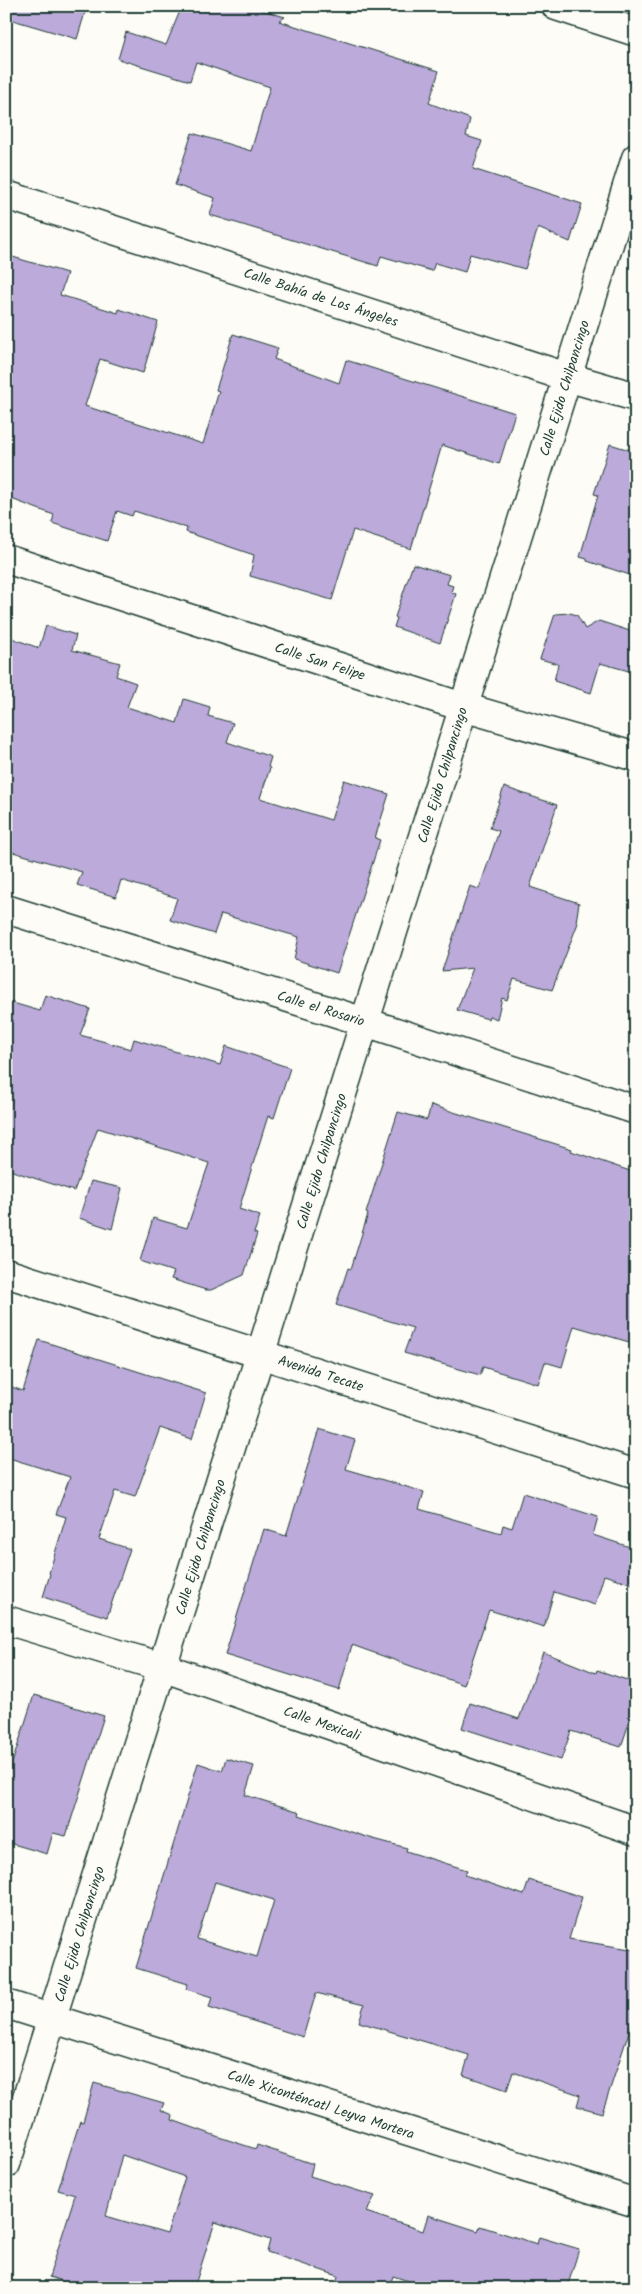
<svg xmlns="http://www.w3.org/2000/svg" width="642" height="2294" viewBox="0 0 642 2294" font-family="Kalam,sans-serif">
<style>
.building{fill:#bcaada;stroke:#1f3d34;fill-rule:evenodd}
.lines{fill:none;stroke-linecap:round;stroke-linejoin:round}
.minor-casing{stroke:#1f3d34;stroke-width:31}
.minor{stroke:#fdfcf7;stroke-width:28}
.labels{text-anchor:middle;stroke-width:4;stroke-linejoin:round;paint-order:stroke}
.street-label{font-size:14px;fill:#1f3d34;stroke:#fdfcf7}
</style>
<rect width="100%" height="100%" fill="#fdfcf7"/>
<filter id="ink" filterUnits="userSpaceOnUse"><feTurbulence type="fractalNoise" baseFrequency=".02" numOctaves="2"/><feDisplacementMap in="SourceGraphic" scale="10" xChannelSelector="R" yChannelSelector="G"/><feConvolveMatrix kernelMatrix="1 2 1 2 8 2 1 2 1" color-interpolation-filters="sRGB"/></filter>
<g filter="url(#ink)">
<!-- building -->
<g class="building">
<polygon points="6,6 87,6 77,39 6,18"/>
<polygon points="182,6 249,6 285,17 279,21 439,71 429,103 470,119 466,136 482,141 473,169 582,204 570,242 538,228 525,269 470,254 465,272 435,263 432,271 381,256 378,266 210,215 215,198 175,185 192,133 251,151 270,87 196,62 190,81 118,59 126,32 166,45"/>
<polygon points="6,255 67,273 60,295 118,313 119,309 158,322 143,373 100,359 85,406 203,444 219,391 216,390 233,334 278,348 274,359 339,383 346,360 515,413 499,464 442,445 411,549 353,530 332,600 250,576 254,555 186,532 187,528 134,511 132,516 117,511 107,541 52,523 54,515 6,497"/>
<polygon points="610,444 636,452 636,577 587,561 587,559 580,557 598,495 594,494"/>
<polygon points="413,564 450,575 447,584 453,586 451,592 456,594 440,643 394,627 397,618 395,617"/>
<polygon points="570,613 577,615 585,629 599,621 636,633 636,673 600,663 591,693 554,681 558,664 540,659 555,614"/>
<polygon points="46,626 76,635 72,650 120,663 116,676 136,683 127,707 177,723 184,699 210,707 208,716 233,723 227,742 271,757 268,767 270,768 260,798 331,820 344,780 389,794 375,838 380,840 337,973 294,959 299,937 221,914 214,934 170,920 177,898 121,880 116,897 77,885 82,872 6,850 6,636 39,648"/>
<polygon points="504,787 557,805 530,887 579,903 576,922 578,923 552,990 514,979 507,1000 502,998 497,1019 489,1016 488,1019 457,1010 473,968 442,971 470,886 479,889 499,831 490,828"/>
<polygon points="45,995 90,1009 80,1035 131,1049 134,1039 220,1065 226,1046 290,1068 274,1118 268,1116 239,1209 260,1216 254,1233 257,1234 244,1275 211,1290 206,1290 171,1279 174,1272 140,1261 153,1218 187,1228 209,1163 98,1128 74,1191 6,1169 6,1001 40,1011"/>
<polygon points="431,1105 572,1149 571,1151 636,1173 636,1344 574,1326 562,1367 545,1362 538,1384 483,1367 480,1375 404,1353 413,1328 336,1305 348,1268 351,1269 368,1214 366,1213 398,1112 427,1120"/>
<polygon points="91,1181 122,1188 112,1229 79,1218"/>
<polygon points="39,1340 206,1393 192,1439 160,1428 135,1497 115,1491 99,1539 130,1549 107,1617 43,1597 50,1574 49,1573 66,1517 56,1514 70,1477 6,1457 6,1385 23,1391"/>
<polygon points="319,1429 355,1440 346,1469 424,1492 419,1509 501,1533 503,1525 512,1528 523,1493 598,1517 593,1535 636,1549 636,1585 604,1575 595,1605 554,1592 544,1627 489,1610 464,1685 352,1645 339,1690 225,1655 264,1529 286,1536"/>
<polygon points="543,1652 596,1673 597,1670 636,1683 636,1702 621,1747 571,1731 561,1760 462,1728 470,1703 519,1719"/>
<polygon points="34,1695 104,1716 66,1836 53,1833 47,1854 6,1842 6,1782"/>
<path d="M226,1758L254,1766L245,1795L300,1812L299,1815L370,1838L407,1848L406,1851L467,1870L465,1875L524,1895L529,1880L582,1897L569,1939L636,1950V2011L602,2113L577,2106L580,2095L513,2072L507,2090L463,2075L469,2055L359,2022L364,2005L316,1993L303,2037L209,2007L212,1997L186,1989L188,1984L136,1968L198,1763L222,1771ZM215,1882L274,1900L257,1957L197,1939Z"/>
<path d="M94,2083L164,2103L161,2110L173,2115L172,2120L222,2138L256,2149L257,2145L313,2164L310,2176L375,2196L366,2212L423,2231L428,2215L478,2231L480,2226L537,2244L539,2237L579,2249L567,2288H430L393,2276L389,2288H335L338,2276L267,2252L270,2240L215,2222L194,2288H85L49,2277L75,2195L58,2190L80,2121L83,2122ZM122,2155L185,2177L167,2234L106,2216Z"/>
</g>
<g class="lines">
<!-- minor casing -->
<g class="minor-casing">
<g id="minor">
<polyline points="556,6 636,32"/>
<polyline points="6,195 567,377 636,397"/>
<polyline points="6,559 463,707 636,757"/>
<polyline points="6,909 365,1022 636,1110"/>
<polyline points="6,1273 636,1474"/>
<polyline points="6,1620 162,1667 636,1831"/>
<polyline points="6,2004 636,2203"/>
<polyline points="6,2164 636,158"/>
</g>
</g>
<!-- minor -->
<use href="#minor" class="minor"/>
</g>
</g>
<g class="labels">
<!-- street labels -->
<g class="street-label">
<text transform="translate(321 297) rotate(18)" y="5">Calle Bahía de Los Ángeles</text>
<text transform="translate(564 388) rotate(-73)" y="5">Calle Ejido Chilpancingo</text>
<text transform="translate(320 661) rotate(18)" y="5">Calle San Felipe</text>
<text transform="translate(442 775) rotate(-73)" y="5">Calle Ejido Chilpancingo</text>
<text transform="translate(321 1008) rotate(17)" y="5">Calle el Rosario</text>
<text transform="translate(321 1161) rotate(-73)" y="5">Calle Ejido Chilpancingo</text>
<text transform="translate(321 1373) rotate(18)" y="5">Avenida Tecate</text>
<text transform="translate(200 1547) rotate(-73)" y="5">Calle Ejido Chilpancingo</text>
<text transform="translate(322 1723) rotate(19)" y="5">Calle Mexicali</text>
<text transform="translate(79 1934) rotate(-73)" y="5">Calle Ejido Chilpancingo</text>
<text transform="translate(321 2104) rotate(18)" y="5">Calle Xiconténcatl Leyva Mortera</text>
</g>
</g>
<!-- margin -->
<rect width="642" height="2294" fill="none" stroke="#fdfcf7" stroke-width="25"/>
<rect x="12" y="12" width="617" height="2269" fill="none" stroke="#1f3d34" stroke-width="2" filter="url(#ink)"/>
</svg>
